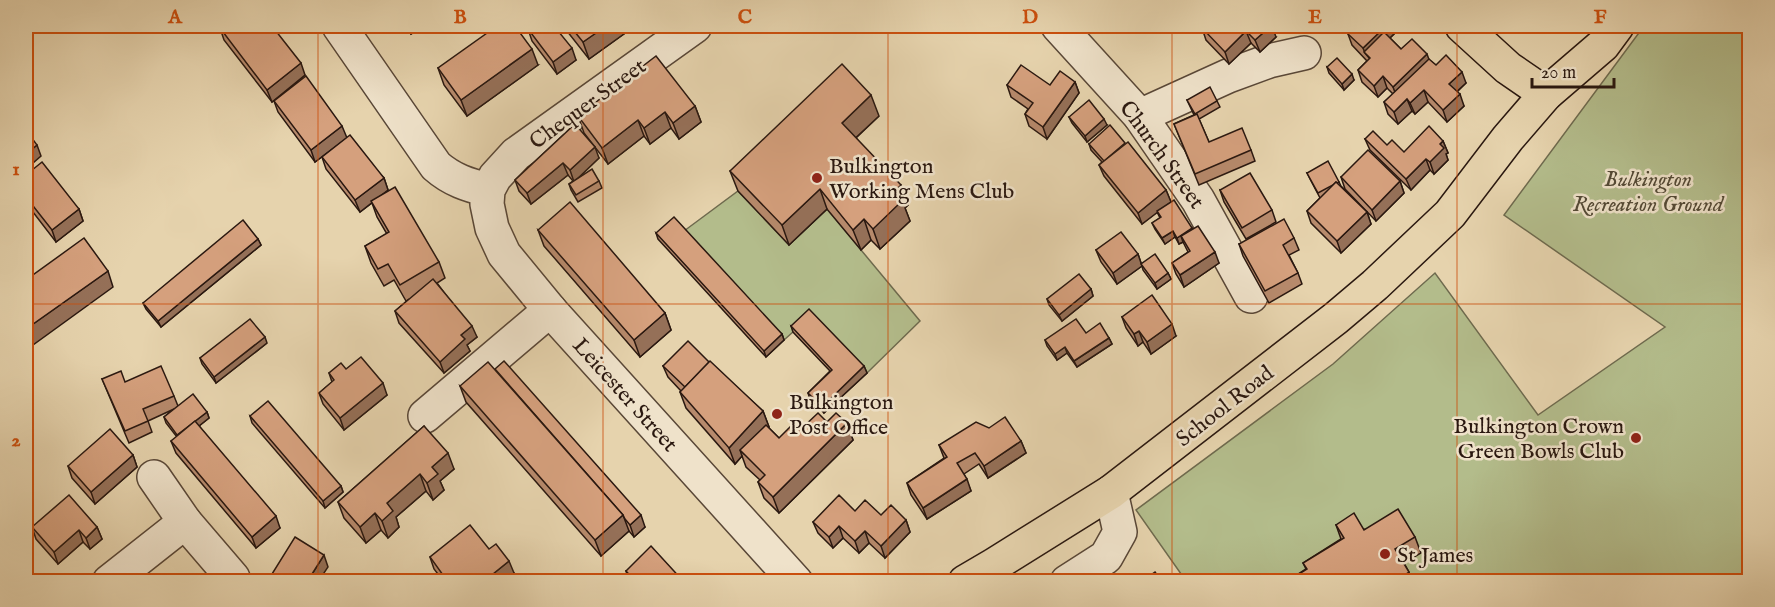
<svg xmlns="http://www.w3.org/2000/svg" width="1775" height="607" viewBox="0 0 1775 607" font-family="'IM FELL English',serif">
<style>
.green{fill:#b3bc8b;stroke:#6e6a4e;stroke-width:1.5}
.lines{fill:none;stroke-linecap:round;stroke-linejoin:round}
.minor-casing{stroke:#594737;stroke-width:36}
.major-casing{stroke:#2a1810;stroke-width:36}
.minor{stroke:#efe2ca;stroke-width:33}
.major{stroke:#e6d3ad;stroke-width:33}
.wall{fill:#b78a6c;stroke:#2a1810;stroke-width:1.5}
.shaded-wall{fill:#957058;stroke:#2a1810;stroke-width:1.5}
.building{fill:#d5a07d;stroke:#2a1810;stroke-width:1.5}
.grid{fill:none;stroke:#cc4f0d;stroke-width:1.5;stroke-opacity:0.55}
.poi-dot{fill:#8f2418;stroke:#efe2ca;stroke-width:2}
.labels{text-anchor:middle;stroke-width:5;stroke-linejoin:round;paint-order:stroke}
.street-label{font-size:22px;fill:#2a1810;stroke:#efe2ca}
.poi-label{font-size:22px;fill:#2a1810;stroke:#efe2ca;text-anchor:start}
.park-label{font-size:22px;font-style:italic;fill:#534935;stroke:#efe2ca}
.neatline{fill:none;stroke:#cc4f0d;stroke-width:2}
.grid-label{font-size:20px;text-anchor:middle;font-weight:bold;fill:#cc4f0d}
</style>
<rect width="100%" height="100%" fill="#e6d3ad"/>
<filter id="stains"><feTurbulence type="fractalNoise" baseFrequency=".00333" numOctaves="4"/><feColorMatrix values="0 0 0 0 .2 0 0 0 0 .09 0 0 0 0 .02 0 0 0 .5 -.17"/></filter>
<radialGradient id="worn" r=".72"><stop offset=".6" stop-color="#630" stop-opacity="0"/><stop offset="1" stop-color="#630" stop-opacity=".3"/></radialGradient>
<!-- green -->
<g class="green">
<polygon points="1644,26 1749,26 1749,581 1186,581 1136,510 1333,364 1435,273 1538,415 1665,327 1504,215"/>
<polygon points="738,191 789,245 827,209 920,321 867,373 812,315 784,340 684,231"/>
</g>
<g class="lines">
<!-- minor casing -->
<g class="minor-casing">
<g id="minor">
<path d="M339,26L436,166C452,180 468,185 488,190"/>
<polyline points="695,26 516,154 495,177 488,190 487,204 492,228 504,254 550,310 796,582"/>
<polyline points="1058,26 1140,116 1198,200 1251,296"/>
<polyline points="1140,116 1228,76 1269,61 1304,53"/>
<polyline points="425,416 550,310"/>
<polyline points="154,477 185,522 233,578"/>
<polyline points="109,582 185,522"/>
<polyline points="1067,582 1106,557 1120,532 1111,492"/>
</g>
</g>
<!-- major casing -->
<g class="major-casing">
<g id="major">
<polyline points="1462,26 1508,68 1546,94"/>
<polyline points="965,582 994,565 1111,492 1336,318 1375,285 1450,214 1508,138 1546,94 1603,45 1617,26"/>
</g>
</g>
<!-- minor -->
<use href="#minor" class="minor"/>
<!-- major -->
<use href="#major" class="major"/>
</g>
<!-- wall -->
<g class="wall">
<polygon points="404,26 423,26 411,34"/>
<polygon points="563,26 635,26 589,59"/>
<polygon points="1205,26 1276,37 1260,52 1251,43 1229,64 1206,40 1202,28"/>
<polygon points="1346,26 1392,26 1395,33 1390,38 1401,49 1429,60 1436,65 1466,83 1457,92 1464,106 1447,122 1428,102 1415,114 1412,111 1398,124 1388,114 1384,102 1393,94 1387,88 1378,97 1362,82 1358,70 1367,61 1352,45 1348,34 1351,31"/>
<polygon points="220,28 305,75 272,102 224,40"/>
<polygon points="528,29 576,60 557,74 532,41"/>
<polygon points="538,65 467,116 444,85 438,68"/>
<polygon points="1327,67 1354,80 1344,90 1329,73"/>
<polygon points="1075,82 1079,93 1047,139 1029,126 1025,114 1028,109 1011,97 1007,85 1050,85"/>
<polygon points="1187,100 1217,101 1220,107 1199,119 1209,142 1251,150 1255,161 1199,185 1174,124 1194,115"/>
<polygon points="274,101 347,138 384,178 388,190 382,194 439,262 445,278 437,283 477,337 467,345 470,351 444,373 399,323 395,311 409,299 406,301 394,280 384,286 371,263 365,246 387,234 377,217 372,203 360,212 326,169 322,157 341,142 315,162 278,112"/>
<polygon points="695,106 701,122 679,139 671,128 650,144 644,136 608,164 584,133 578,116"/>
<polygon points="879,116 856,138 908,205 905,208 910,221 880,249 871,240 861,250 827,209 789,245 738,191 730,171"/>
<polygon points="1069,117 1107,125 1087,142 1072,123"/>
<polygon points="575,124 599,158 577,179 599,181 602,188 578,202 571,190 569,184 573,181 568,175 531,204 519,191 515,180"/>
<polygon points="1365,139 1387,145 1404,152 1443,141 1448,153 1446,154 1448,160 1434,174 1430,170 1411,190 1370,150"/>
<polygon points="1089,144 1166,190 1171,202 1219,263 1184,287 1176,274 1172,263 1188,252 1183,242 1179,244 1175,237 1165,244 1155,229 1152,223 1160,218 1157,212 1142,224 1104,176 1099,165 1102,162 1091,150"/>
<polygon points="1307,173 1339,182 1341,186 1367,212 1371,224 1341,253 1311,223 1307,211 1320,198 1310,179"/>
<polygon points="26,175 79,209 83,221 56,242 26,203"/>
<polygon points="1341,177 1400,181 1404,193 1376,221 1345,189"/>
<polygon points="1220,190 1272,210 1276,222 1246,239 1224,202"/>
<polygon points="538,230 665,313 671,330 640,357 544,246"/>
<polygon points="656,233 782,334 784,340 766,357 658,239"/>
<polygon points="1294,238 1299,250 1289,255 1298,273 1302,284 1269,303 1243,256 1239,244"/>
<polygon points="258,239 261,245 161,327 146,309 143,303"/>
<polygon points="1096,250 1138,254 1141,263 1168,273 1171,279 1157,289 1143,270 1142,266 1117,284 1101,262"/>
<polygon points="1091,289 1093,296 1062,321 1049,305 1047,299"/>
<polygon points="1122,317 1176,336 1151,354 1143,342 1138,346 1126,328"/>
<polygon points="791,326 864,366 867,373 824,413 810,399 808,393 830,371 793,332"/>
<polygon points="1086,333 1109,338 1112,344 1077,367 1067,353 1057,360 1047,346 1045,340"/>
<polygon points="267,343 216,383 202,364 200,358"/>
<polygon points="709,362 763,411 769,427 769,428 779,438 827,422 847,423 853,440 779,513 764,498 758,482 760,480 746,467 742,456 735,464 686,408 680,392 681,391 668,377 663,366"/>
<polygon points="346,369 387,395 344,430 323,404 319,393 332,382 329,373"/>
<polygon points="102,379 125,382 174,396 178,406 207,412 209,418 199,426 280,528 256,548 176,453 171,441 177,437 166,423 164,417 174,409 148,421 152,432 129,443"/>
<polygon points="460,386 645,527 634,537 629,531 601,556 466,402"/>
<polygon points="250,416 341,486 343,492 325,508 252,423"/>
<polygon points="424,426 454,469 440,481 444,490 433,500 426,491 396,517 399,527 388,538 381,530 366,543 344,518 338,502"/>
<polygon points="1021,441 1026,453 988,478 979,464 964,474 971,491 927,519 911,495 907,483 944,458 939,445"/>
<polygon points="133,455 137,467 95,504 72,478 68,466"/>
<polygon points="855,511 906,520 910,532 885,558 869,543 859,553 843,538 833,548 818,533 813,522"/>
<polygon points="1336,525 1415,537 1421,553 1404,563 1409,572 1412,582 1286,582 1306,569 1303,563 1341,539"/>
<polygon points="32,527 97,527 102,539 90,549 83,542 58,564 36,539"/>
<polygon points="489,549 514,573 502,582 444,582 434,569 430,557"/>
<polygon points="626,571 684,582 629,582"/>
</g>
<!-- shaded-wall -->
<g class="shaded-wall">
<polygon points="408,26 423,26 411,34"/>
<polygon points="606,26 635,26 589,59 583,42"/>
<polygon points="1271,26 1272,26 1276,37 1260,52 1255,40"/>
<polygon points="1307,26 1315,26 1309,31"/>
<polygon points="1386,26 1392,26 1395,33 1369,58 1365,53 1363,48"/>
<polygon points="1246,31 1251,43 1229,64 1225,52"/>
<polygon points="572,48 576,60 557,74 553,62"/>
<polygon points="532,49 538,65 467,116 461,100"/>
<polygon points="1427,54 1431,65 1397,98 1393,87"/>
<polygon points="301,63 305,75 272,102 267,90"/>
<polygon points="1462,72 1466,83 1453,95 1449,84"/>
<polygon points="1352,74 1354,80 1344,90 1342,84"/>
<polygon points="1383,76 1387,88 1378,97 1374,86"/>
<polygon points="1075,82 1079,93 1047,139 1043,127"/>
<polygon points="1424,90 1428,102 1415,114 1410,103"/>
<polygon points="1460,94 1464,106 1447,122 1443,110"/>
<polygon points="871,95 879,116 849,144 842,123"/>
<polygon points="1407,99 1412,111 1398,124 1394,112"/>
<polygon points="695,106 701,122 679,139 673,123"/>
<polygon points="665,112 671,128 650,144 644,128"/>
<polygon points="1104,119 1107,125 1087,142 1085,136"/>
<polygon points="638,120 644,136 608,164 602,148"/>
<polygon points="342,126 347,138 315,162 311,150"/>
<polygon points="1443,141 1448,153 1446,154 1448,160 1434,174 1430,162 1440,144"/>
<polygon points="37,145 41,156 26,169 26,154"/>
<polygon points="595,147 599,158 574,182 570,170"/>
<polygon points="1426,159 1430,170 1411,190 1406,179"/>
<polygon points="563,163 568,175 531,204 527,193"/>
<polygon points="384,178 388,190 360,212 355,200"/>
<polygon points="1400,181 1404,193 1376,221 1372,210"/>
<polygon points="901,185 908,205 905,208 910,221 880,249 873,229 894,192"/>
<polygon points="820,189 827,209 789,245 782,225"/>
<polygon points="1166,190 1171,202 1142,224 1138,213"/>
<polygon points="79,209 83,221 56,242 52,230"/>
<polygon points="1367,212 1371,224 1341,253 1337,241"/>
<polygon points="864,219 871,240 861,250 853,230"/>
<polygon points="1192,228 1194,234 1181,236 1183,242 1179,244 1177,238"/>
<polygon points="1173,231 1175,237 1165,244 1162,238"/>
<polygon points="258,239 261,245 161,327 158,321"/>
<polygon points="1215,252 1219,263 1184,287 1180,275"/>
<polygon points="1138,254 1142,266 1117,284 1113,273"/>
<polygon points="108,271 113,287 26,350 26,329"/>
<polygon points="1168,273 1171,279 1157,289 1155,283"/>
<polygon points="1091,289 1093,296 1062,321 1059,315"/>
<polygon points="665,313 671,330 640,357 634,340"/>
<polygon points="1172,324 1176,336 1151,354 1147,342"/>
<polygon points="472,326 477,337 467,345 470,351 444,373 440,362 461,335"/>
<polygon points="1139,331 1143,342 1138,346 1134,334"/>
<polygon points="782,334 784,340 766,357 764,351"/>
<polygon points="265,337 267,343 216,383 214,377"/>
<polygon points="1109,338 1112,344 1077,367 1074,361"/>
<polygon points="1065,347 1067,353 1057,360 1055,354"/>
<polygon points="864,366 867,373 824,413 822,407"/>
<polygon points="383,383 387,395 344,430 340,418"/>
<polygon points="763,411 769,427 744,454 740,450 742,456 735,464 729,448"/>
<polygon points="207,412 209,418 180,441 177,435"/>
<polygon points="847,423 853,440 779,513 773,497"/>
<polygon points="1021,441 1026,453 988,478 984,466"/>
<polygon points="448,453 454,469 440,481 444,490 433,500 427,483 432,467"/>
<polygon points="133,455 137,467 95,504 91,492"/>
<polygon points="420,474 426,491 396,517 399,527 388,538 382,521 387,503"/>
<polygon points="967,479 971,491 927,519 923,508"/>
<polygon points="341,486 343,492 325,508 323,501"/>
<polygon points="375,513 381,530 366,543 360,527"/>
<polygon points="623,515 629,531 601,556 595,540"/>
<polygon points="641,515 645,527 634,537 630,525"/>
<polygon points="276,516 280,528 256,548 252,537"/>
<polygon points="906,520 910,532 885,558 881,546"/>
<polygon points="839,526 843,538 833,548 829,537"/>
<polygon points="97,527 102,539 90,549 86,538"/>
<polygon points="79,530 83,542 58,564 54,552"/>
<polygon points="865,531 869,543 859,553 855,541"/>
<polygon points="324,555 328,567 318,582 307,582"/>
<polygon points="509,561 514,573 502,582 483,582"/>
</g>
<!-- building -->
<g class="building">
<polygon points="223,26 272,26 301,63 267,90 220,28"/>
<polygon points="497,26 515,26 532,49 461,100 438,68"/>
<polygon points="532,26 554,26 572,48 553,62 528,29"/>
<polygon points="570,26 606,26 583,42"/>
<polygon points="1205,26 1271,26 1255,40 1246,31 1225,52 1202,28"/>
<polygon points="1353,26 1386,26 1363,48 1348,34 1355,27"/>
<polygon points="1384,32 1401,49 1412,39 1427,54 1393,87 1383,76 1374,86 1358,70 1370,58 1364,52"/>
<polygon points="1446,55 1462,72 1449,84 1460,94 1443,110 1424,90 1410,103 1407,99 1394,112 1384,102 1429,59 1436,65"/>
<polygon points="656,56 695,106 673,123 665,112 644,128 638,120 602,148 578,116"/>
<polygon points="1337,58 1352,74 1342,84 1327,67"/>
<polygon points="842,64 871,95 842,123 901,185 894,192 902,201 873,229 864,219 853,230 820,189 782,225 730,171"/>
<polygon points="1021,65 1050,85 1060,71 1075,82 1043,127 1025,114 1033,103 1007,85"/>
<polygon points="306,76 342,126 311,150 274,101"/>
<polygon points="1210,87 1217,101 1195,114 1187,100"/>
<polygon points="1089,100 1104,119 1085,136 1069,117"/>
<polygon points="1197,114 1209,142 1242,128 1251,150 1195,174 1174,124"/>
<polygon points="575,124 595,147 570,170 563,163 527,193 515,180"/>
<polygon points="1110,125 1125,143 1104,161 1089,144"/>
<polygon points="1429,126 1443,141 1440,144 1444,148 1430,162 1426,159 1406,179 1365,139 1373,131 1387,145 1392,140 1404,152"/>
<polygon points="26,130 37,145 26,154"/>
<polygon points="350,135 384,178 355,200 322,157"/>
<polygon points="1128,142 1166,190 1138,213 1099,165"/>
<polygon points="1368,150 1400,181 1372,210 1341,177"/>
<polygon points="1328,161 1339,182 1337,183 1336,182 1333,185 1318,193 1307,173"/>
<polygon points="42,162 79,209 52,230 26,197 26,175"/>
<polygon points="592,169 599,181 576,195 569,184"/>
<polygon points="1250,173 1272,210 1242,228 1220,190"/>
<polygon points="1336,182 1367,212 1337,241 1307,211"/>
<polygon points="395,187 439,262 400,285 388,264 378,269 365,246 389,232 371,201"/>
<polygon points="1174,200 1192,228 1177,238 1173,231 1162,238 1152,223 1161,217 1157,211"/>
<polygon points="570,202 665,313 634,340 538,230"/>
<polygon points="674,217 782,334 764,351 656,233"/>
<polygon points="1284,219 1294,238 1283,245 1298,273 1265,291 1239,244"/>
<polygon points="243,220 258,239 158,321 143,303"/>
<polygon points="1198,226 1215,252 1180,275 1172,263 1190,251 1181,236"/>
<polygon points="1121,232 1138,254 1113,273 1096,250"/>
<polygon points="84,238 108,271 26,329 26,280"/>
<polygon points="1155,254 1168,273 1155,283 1141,264"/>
<polygon points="1079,274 1091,289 1059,315 1047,299"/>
<polygon points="433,279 472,326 461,335 465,339 440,362 395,311"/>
<polygon points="1152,295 1172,324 1147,342 1139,331 1134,334 1122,317"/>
<polygon points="809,309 864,366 822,407 808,393 832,370 791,326"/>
<polygon points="250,319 265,337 214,377 200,358"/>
<polygon points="1076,319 1086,333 1100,323 1109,338 1074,361 1065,347 1055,354 1045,340"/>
<polygon points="688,341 709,362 685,387 663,366"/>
<polygon points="361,357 383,383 340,418 319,393 334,380 329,373 341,363 346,369"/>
<polygon points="504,361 641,515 630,525 625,519 623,515 495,369"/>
<polygon points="710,361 763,411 729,448 680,392"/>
<polygon points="488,362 623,515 595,540 460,386"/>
<polygon points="161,366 174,396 143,409 148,421 125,431 102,379 121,371 125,382"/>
<polygon points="193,394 207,412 177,435 164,417"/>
<polygon points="268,401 341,486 323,501 250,416"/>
<polygon points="818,413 827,422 836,413 847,423 773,497 758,482 765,475 740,450 766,425 779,438 793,424 800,430"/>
<polygon points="1005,417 1021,441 984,466 975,453 957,463 967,479 923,508 907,483 947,457 939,445 976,422 989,428"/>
<polygon points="195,421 276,516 252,537 171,441"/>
<polygon points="424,426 448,453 432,467 438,474 427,483 420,474 387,503 393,511 382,521 375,513 360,527 338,502"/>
<polygon points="110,429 133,455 91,492 68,466"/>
<polygon points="69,495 97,527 86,538 79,530 54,552 32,527"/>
<polygon points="839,495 855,511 865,500 881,515 891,505 906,520 881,546 865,531 855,541 839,526 829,537 813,522"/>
<polygon points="1398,509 1415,537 1395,549 1409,572 1394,582 1286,582 1307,569 1303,563 1344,538 1336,525 1354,513 1364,530"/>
<polygon points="470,525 489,549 496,544 509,561 483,582 448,582 430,557"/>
<polygon points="295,537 324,555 307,582 267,582"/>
<polygon points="651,546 684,582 636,582 626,571"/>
<polygon points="1155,572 1162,582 1141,582"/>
</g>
<!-- grid -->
<path class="grid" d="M318,26V582M603,26V582M888,26V582M1172,26V582M1457,26V582M26,304H1750"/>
<!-- markers -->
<g class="poi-dot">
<circle cx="817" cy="178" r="6"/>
<circle cx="777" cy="414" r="6"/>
<circle cx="1636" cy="438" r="6"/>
<circle cx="1385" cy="554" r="6"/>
</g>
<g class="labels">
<!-- street labels -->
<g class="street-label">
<text transform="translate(587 103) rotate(-36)" y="8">Chequer Street</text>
<text transform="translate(1163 154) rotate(54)" y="8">Church Street</text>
<text transform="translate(626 394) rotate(48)" y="8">Leicester Street</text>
<text transform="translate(1224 405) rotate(-38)" y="8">School Road</text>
</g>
<!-- poi labels -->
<g class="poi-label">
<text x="829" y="173">Bulkington<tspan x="829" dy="25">Working Mens Club</tspan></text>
<text x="789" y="409">Bulkington<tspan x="789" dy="25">Post Office</tspan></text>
<text x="1624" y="433" text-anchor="end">Bulkington Crown<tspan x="1624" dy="25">Green Bowls Club</tspan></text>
<text x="1397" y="562">St James</text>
</g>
<!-- park labels -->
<g class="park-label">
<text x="1648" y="186">Bulkington<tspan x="1648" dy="25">Recreation Ground</tspan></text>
</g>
</g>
<!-- margin -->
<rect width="1775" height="607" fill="none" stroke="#e6d3ad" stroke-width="66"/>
<!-- scale -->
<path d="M1532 78v9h82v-9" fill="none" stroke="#2a1810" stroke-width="3"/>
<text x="1541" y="78" font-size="18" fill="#2a1810" stroke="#efe2ca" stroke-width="4.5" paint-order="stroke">20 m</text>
<rect x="33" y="33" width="1709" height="541" class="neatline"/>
<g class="grid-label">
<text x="175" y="23">A</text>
<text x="460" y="23">B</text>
<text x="745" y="23">C</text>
<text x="1030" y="23">D</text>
<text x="1315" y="23">E</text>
<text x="1600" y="23">F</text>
<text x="16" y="175">1</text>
<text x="16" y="446">2</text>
</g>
<rect width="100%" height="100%" filter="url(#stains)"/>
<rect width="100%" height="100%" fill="url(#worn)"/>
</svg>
